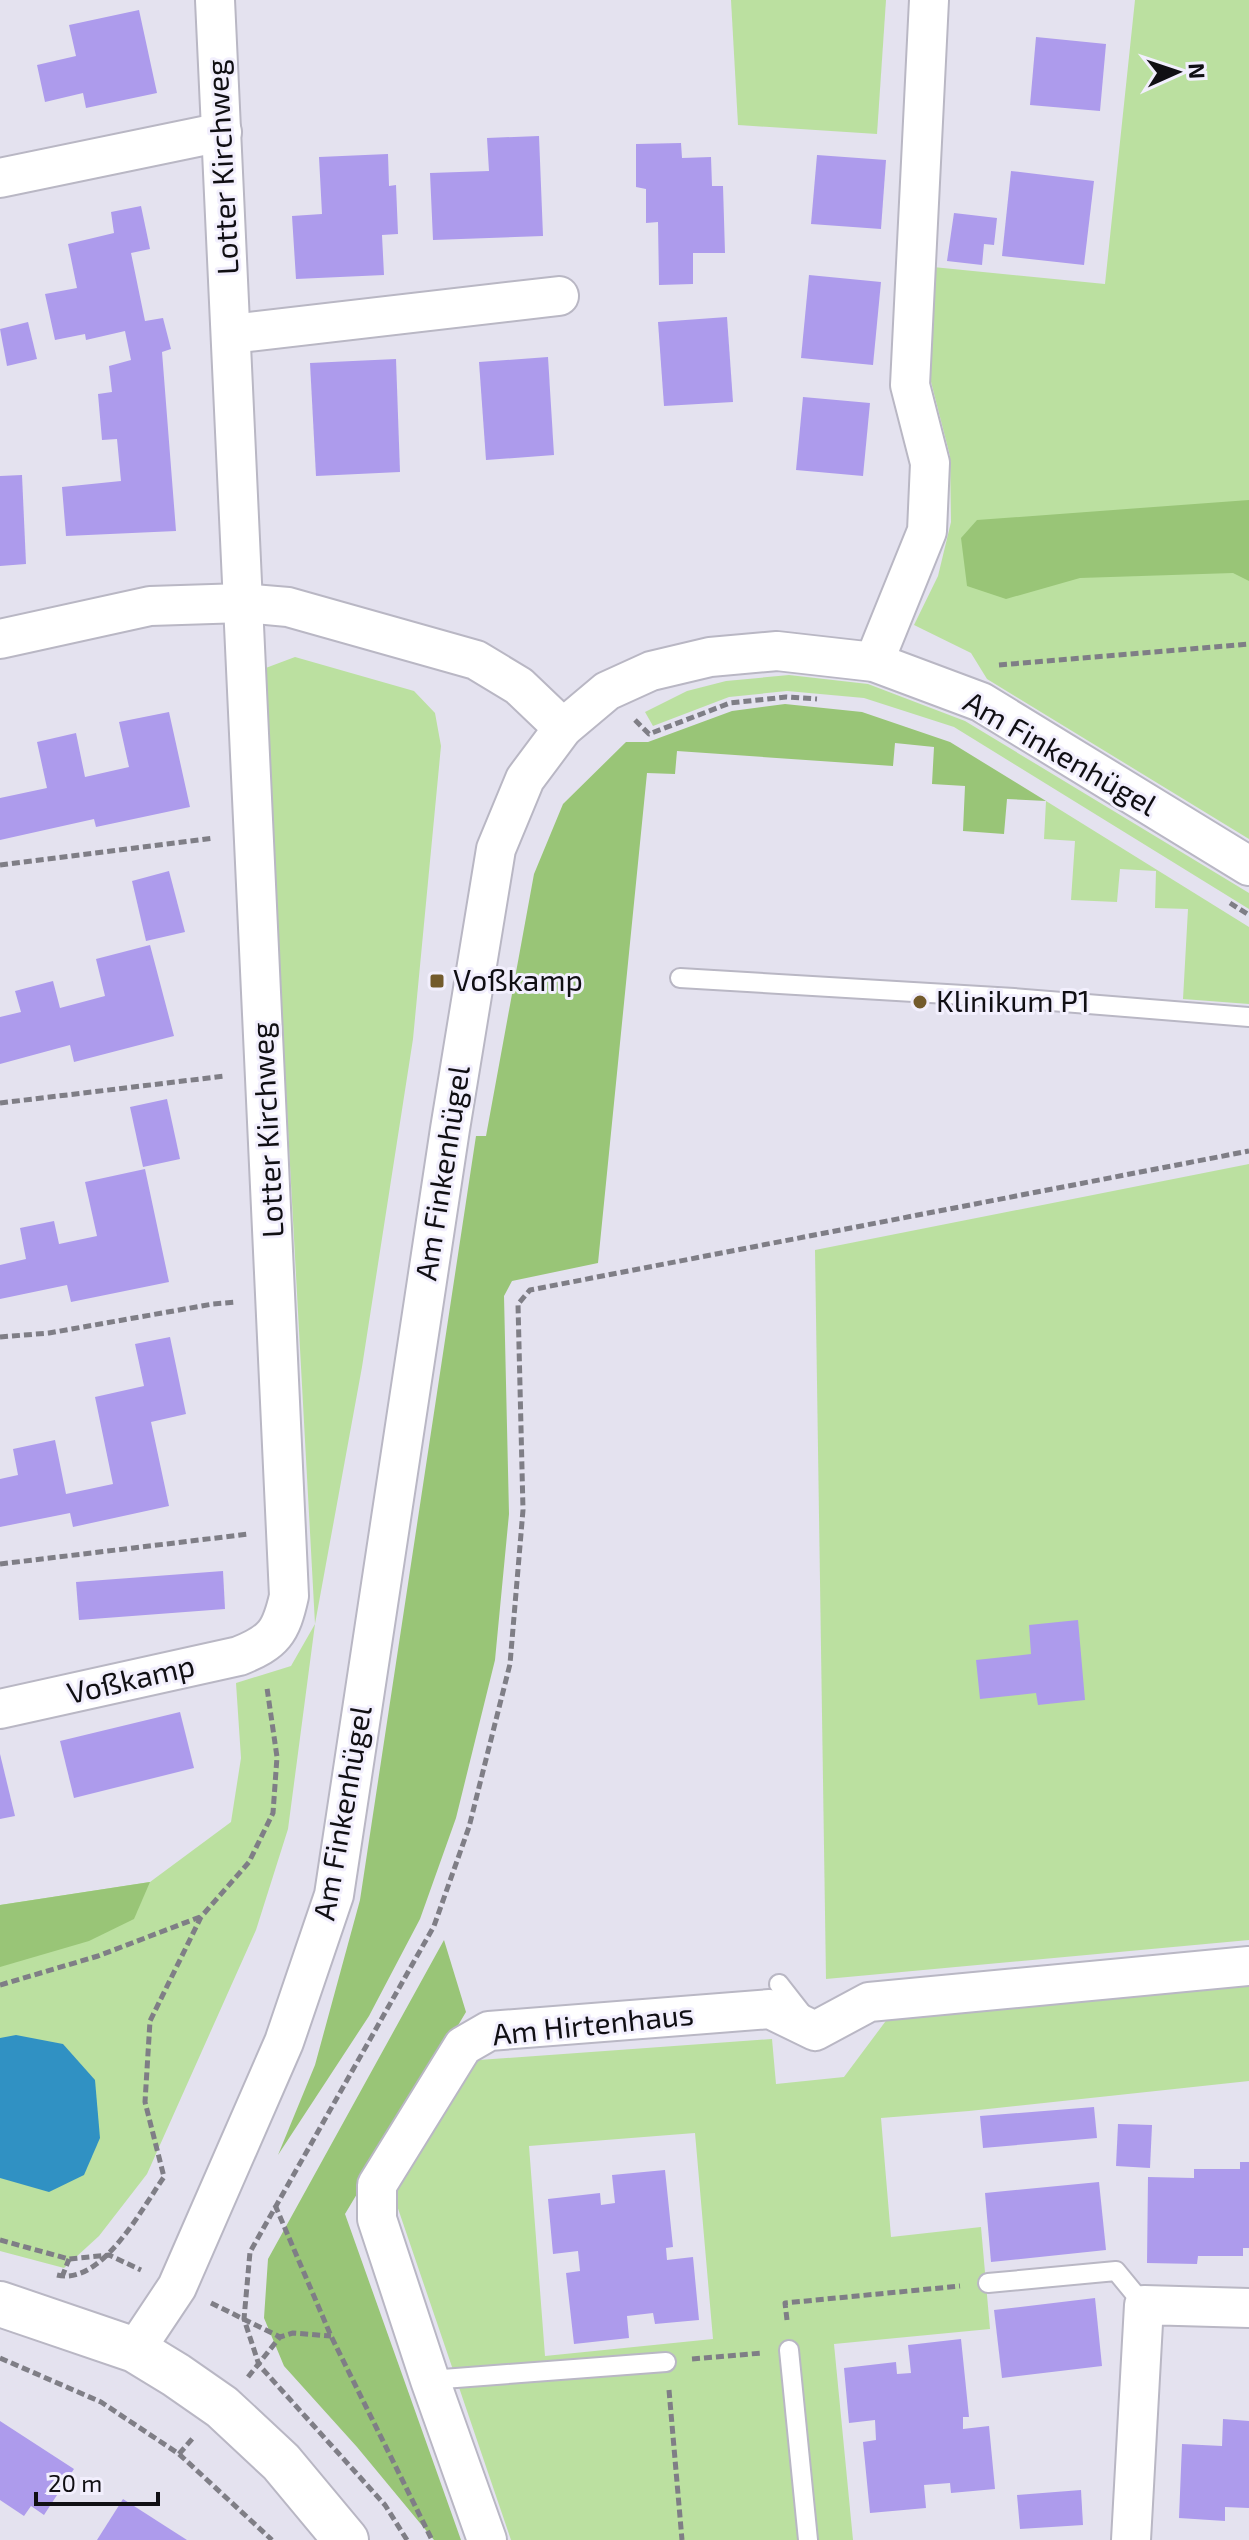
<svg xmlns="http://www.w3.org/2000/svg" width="1249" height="2540" viewBox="0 0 1249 2540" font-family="'Exo 2',sans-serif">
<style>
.green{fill:#bbe0a0;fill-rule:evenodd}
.forest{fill:#99c577}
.water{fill:#3091c3}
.building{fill:#ad9bec}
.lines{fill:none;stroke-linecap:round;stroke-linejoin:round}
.lane-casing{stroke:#b9b7c4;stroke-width:22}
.street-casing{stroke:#b9b7c4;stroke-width:42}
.secondary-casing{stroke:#b9b7c4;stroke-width:48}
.path{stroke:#7f7e86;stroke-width:5;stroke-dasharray:8 4;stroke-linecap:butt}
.lane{stroke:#fff;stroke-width:18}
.street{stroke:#fff;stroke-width:38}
.secondary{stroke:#fff;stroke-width:44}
.poi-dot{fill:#735b2c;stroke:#f2effd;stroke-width:3}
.labels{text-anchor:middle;stroke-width:6;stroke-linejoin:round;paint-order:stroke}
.street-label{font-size:30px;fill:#100f13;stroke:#f2effd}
.poi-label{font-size:30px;fill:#100f13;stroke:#f2effd;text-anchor:start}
</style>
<rect width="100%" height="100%" fill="#e4e2ef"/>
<!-- green -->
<g class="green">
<polygon points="731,0 886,0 877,134 738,125"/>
<polygon points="1135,0 1249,0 1249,839 987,679 971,653 914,625 938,576 951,522 950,456 929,374 933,267 1105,284"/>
<polygon points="295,657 414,691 435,713 441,746 413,1039 362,1367 315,1624 288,1829 256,1930 147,2174 99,2236 64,2268 0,2251 0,1905 150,1882 231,1822 241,1758 236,1683 291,1666 315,1624 263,669"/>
<polygon points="789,675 868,684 965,721 1249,893 1249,909 954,727 864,698 787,691 729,697 653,726 645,712 687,691 726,681"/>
<polygon points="1046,801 1249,927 1249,1004 1183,999 1188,909 1155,908 1156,871 1120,869 1117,902 1071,900 1075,841 1044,839"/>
<polygon points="1249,1164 1249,1940 826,1979 815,1250"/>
<path d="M1249,1983V2081L969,2111L881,2118L891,2237L981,2227L990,2329L834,2344L853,2540H511L390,2185L465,2061L772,2039L776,2084L844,2077L888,2018ZM695,2133L713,2339L545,2356L529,2146Z"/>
</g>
<!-- forest -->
<g class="forest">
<polygon points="1249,500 1249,581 1233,573 1080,578 1006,599 967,586 961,538 977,520"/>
<polygon points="785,704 862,712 950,742 1046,801 1007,799 1004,834 963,831 965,786 932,784 934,747 895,743 893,766 677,751 675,774 647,773 598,1263 512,1281 504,1296 509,1514 495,1660 456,1818 420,1919 369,2016 278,2155 315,2065 360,1900 476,1136 486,1136 534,874 563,804 626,742 648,742 732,711"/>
<polygon points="150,1882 134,1919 89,1941 0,1967 0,1905"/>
<polygon points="444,1940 466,2012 345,2214 461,2540 434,2540 357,2447 284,2366 264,2318 268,2259"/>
</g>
<!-- water -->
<polygon class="water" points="16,2035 63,2044 95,2080 100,2138 84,2175 49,2192 0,2178 0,2038"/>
<!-- building -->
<g class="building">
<polygon points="139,10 157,93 86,108 83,93 45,102 37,65 76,56 69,25"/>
<polygon points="1036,37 1106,44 1100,111 1030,105"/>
<polygon points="539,136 543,236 433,240 430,173 489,171 487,138"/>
<polygon points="681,143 682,158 711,157 712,186 723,186 725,253 693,253 693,284 659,285 658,222 646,223 646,189 636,187 636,144"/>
<polygon points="388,154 389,186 396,185 398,234 382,235 384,275 296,279 292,216 322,214 319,157"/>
<polygon points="817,155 886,160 881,229 811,224"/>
<polygon points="1011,171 1094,181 1084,265 1002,256"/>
<polygon points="141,206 150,249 131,253 145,321 163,318 171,349 162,352 176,531 66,536 62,487 121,481 117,439 102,440 98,394 112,392 109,366 131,360 125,331 86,340 85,334 55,340 45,294 77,288 68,244 114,233 111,212"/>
<polygon points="954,213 997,218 994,245 984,244 982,265 947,261"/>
<polygon points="809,275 881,282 873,365 801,358"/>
<polygon points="727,317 733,402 664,406 658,322"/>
<polygon points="28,322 37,359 7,366 0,329"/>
<polygon points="548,357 554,455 486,460 479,362"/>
<polygon points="396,359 400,472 316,476 310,363"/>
<polygon points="803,397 870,403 863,476 796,470"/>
<polygon points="22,475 26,564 0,566 0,476"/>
<polygon points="169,712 190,807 96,827 94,819 0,840 0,798 47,788 37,742 76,733 85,777 129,767 119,722"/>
<polygon points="169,871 185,932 146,941 132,881"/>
<polygon points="150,945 174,1036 74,1062 70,1045 0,1064 0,1017 21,1012 15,991 53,981 60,1008 105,996 96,959"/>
<polygon points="167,1099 180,1159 143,1167 130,1107"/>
<polygon points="145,1169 169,1282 71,1302 67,1285 0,1299 0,1265 26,1259 20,1228 54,1221 59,1244 97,1236 85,1182"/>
<polygon points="170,1337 186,1414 151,1422 169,1506 73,1527 70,1513 0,1527 0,1479 18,1475 13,1449 55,1440 66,1494 113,1484 95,1397 144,1386 135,1344"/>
<polygon points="223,1571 225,1609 79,1620 76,1582"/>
<polygon points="1078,1620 1085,1700 1038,1705 1036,1693 980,1699 976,1660 1031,1654 1029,1625"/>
<polygon points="180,1712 194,1768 74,1798 60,1741"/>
<polygon points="0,1754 15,1816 0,1819"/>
<polygon points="1094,2107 1097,2138 983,2148 980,2116"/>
<polygon points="1118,2124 1152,2125 1150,2168 1116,2166"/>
<polygon points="1240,2162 1249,2162 1249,2248 1243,2248 1243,2256 1198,2256 1197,2264 1147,2263 1148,2177 1194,2178 1194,2169 1240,2169"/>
<polygon points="665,2170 673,2247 666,2248 667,2260 693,2257 699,2320 655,2324 653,2313 627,2316 629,2338 574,2344 566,2273 580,2271 578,2251 553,2254 548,2199 600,2193 601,2205 615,2203 612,2175"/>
<polygon points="1099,2182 1106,2250 991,2262 985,2193"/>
<polygon points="1095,2298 1102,2366 1002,2378 994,2310"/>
<polygon points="961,2339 969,2417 963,2417 963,2429 989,2426 995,2489 951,2493 950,2483 924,2485 926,2508 870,2513 863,2442 876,2440 875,2420 849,2423 844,2368 896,2362 897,2374 911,2373 908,2345"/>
<polygon points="1223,2419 1249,2421 1249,2508 1225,2507 1225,2521 1179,2518 1182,2444 1222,2446"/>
<polygon points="0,2421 74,2469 44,2515 31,2506 24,2516 0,2500"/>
<polygon points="1081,2490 1083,2525 1020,2529 1017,2495"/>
<polygon points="123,2499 187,2540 97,2540"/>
</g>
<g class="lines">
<!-- lane casing -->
<g class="lane-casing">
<g id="lane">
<polyline points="680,978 1014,998 1249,1017"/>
<polyline points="779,1984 804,2016"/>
<polyline points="988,2283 1116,2271 1144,2305"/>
<polyline points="789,2350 808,2540"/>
<polyline points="430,2380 666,2362"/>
</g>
</g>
<!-- street casing -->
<g class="street-casing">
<g id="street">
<polyline points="0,178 222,132"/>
<polyline points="231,334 559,296"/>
<polyline points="0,639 150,606 243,603 288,607 476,660 519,686 563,728"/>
<polyline points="874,662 927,531 930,463 910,385 929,0"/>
<path d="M0,1709L239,1656C274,1642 281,1632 289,1596L215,0"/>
<polyline points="135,2350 177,2287 284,2042 334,1895 450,1129 496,849 525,779 563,728 607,691 651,671 710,657 777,651 874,662 981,702 1249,866"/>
<polyline points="487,2540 430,2380 377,2219 377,2185 463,2046 489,2031 770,2009 815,2031 869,2002 1249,1966"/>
<polyline points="1131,2540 1144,2305 1249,2308"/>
</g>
</g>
<!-- secondary casing -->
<g class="secondary-casing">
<polyline id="secondary" points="0,2304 135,2350 176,2375 222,2407 281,2462 346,2540"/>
</g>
<!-- path -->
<g class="path">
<polyline points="999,665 1249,644"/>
<polyline points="635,720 649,734 730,703 786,697 817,699"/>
<polyline points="0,865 214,838"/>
<polyline points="1230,903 1249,915"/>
<polyline points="0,1103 225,1076"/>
<polyline points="0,1337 49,1333 213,1304 236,1302"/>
<polyline points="0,1564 249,1534"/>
<polyline points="0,1985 98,1956 200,1917"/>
<polyline points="275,2205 331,2336 432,2540"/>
<polyline points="0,2240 69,2259 109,2255 141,2270"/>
<path d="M57,2275C102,2286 142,2208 164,2177L145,2102L150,2021L201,1917L249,1862L273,1813L277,1757L267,1688"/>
<polyline points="62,2277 69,2259"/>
<polyline points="211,2303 280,2337"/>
<polyline points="787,2320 785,2303 960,2286"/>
<polyline points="0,2358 101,2402 179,2454 272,2540"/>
<polyline points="692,2359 762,2353"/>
<polyline points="248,2377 280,2337 293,2333 331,2336"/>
<polyline points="669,2390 682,2540"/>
<polyline points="179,2454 193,2438"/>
<polyline points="407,2540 385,2505 259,2365 244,2319 250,2252 434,1926 469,1827 510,1664 523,1510 518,1304 530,1290 1249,1151"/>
</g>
<!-- lane -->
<use href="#lane" class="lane"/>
<!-- street -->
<use href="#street" class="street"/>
<!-- secondary -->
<use href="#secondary" class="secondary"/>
</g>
<!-- markers -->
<g class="poi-dot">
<rect x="429" y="973" width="16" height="16" rx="4"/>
<circle cx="920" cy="1002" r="8"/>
</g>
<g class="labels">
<!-- street labels -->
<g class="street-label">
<text transform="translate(223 167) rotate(-93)" y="10">Lotter Kirchweg</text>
<text transform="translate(1060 754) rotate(30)" y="10">Am Finkenhügel</text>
<text transform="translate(268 1130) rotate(-93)" y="10">Lotter Kirchweg</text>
<text transform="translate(443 1173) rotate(-81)" y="10">Am Finkenhügel</text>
<text transform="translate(131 1680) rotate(-13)" y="10">Voßkamp</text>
<text transform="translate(343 1813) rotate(-80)" y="10">Am Finkenhügel</text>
<text transform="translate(593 2025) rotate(-6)" y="10">Am Hirtenhaus</text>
</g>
<!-- poi labels -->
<g class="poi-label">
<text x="453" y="991">Voßkamp</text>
<text x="936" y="1012">Klinikum P1</text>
</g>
</g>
<!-- north arrow -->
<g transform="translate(1177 72) rotate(87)" stroke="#f2effd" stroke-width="6" paint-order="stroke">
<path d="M0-6L14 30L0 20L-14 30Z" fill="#100f13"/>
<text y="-12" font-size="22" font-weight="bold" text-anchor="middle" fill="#100f13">N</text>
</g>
<!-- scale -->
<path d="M36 2492v12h122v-12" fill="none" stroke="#100f13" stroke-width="4"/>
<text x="48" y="2492" font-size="24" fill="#100f13" stroke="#f2effd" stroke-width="6" paint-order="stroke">20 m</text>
</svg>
